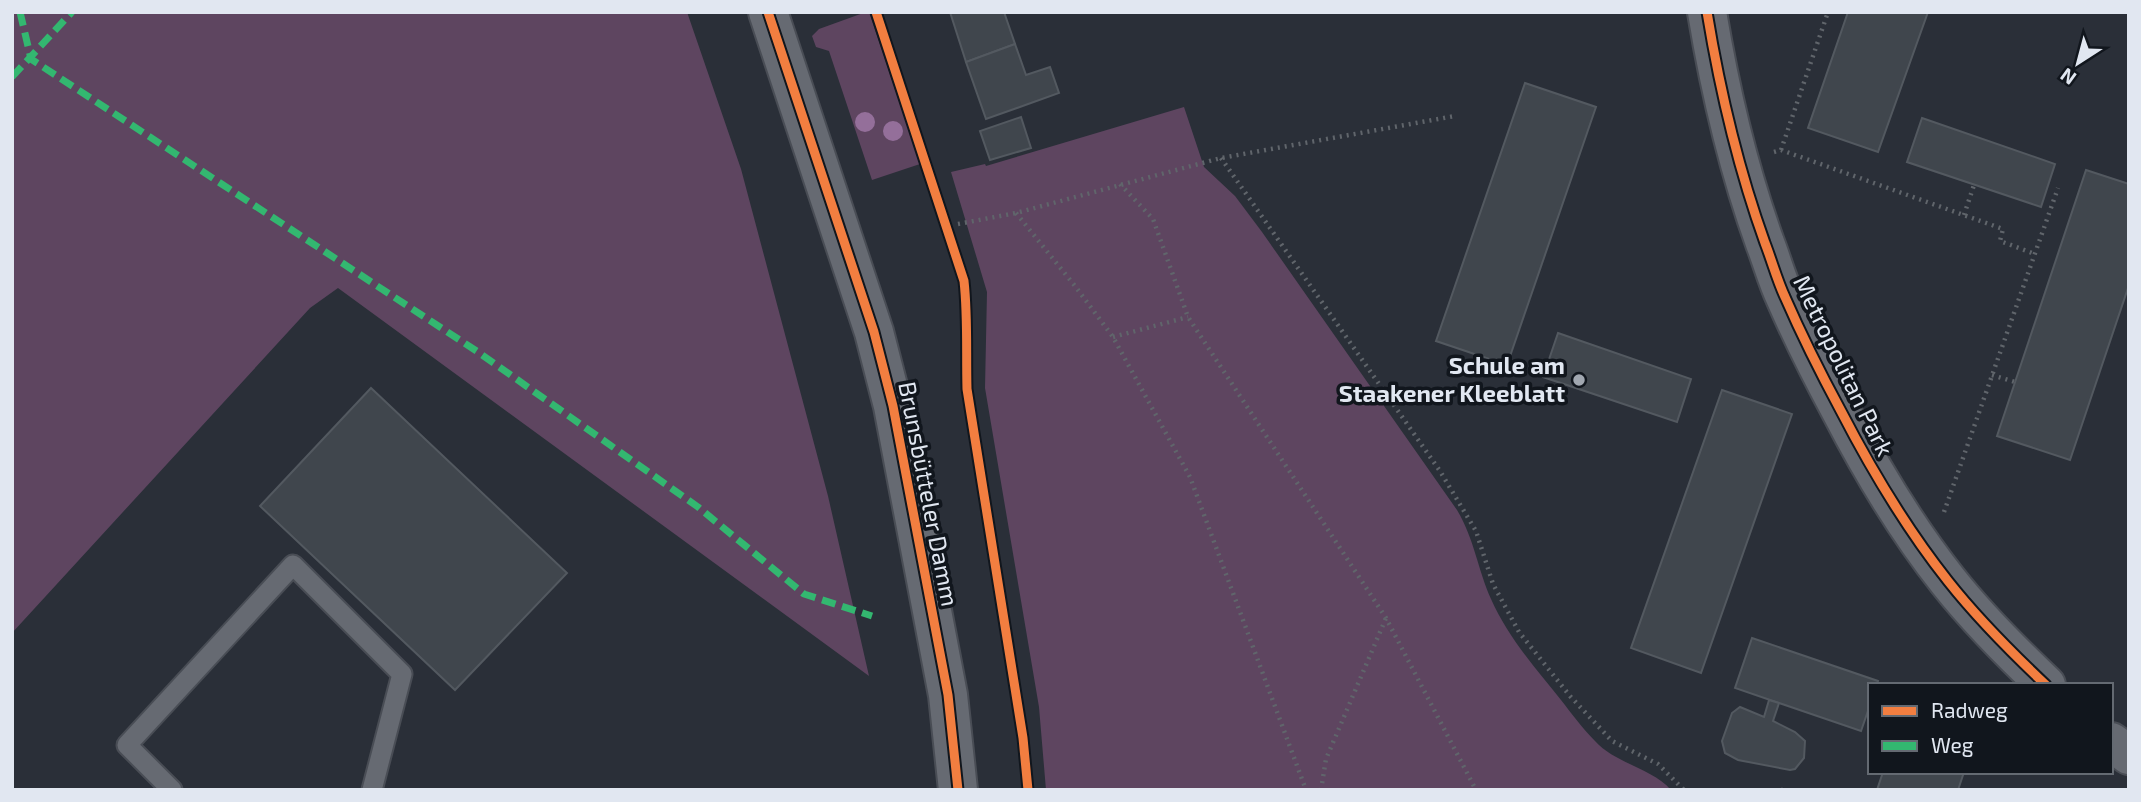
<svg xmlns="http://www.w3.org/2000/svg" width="2141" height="802" viewBox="0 0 2141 802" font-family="'Exo 2',sans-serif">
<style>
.green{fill:#5e4560}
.building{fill:#40464d;stroke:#535960;stroke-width:2}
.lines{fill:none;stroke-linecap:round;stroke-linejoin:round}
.lane-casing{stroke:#494d55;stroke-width:23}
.street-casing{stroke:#494d55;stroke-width:42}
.secondary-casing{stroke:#494d55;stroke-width:42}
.path{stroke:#60656b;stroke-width:4.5;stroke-dasharray:2 5;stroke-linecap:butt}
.lane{stroke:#666a72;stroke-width:19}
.street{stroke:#666a72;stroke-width:38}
.secondary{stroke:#666a72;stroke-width:38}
.quiet{stroke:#33b770;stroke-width:7;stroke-dasharray:14 7;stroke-linecap:butt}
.cycleway-casing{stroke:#11161d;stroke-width:13}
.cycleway{stroke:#f27e40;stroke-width:9}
.tree{fill:#946f9a}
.poi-dot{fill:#a1a7b0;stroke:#11161d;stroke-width:2.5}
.labels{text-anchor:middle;stroke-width:7;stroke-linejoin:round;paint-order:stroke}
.poi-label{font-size:24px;font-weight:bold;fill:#e1e7f1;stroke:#11161d;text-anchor:end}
.street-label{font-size:24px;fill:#e1e7f1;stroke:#11161d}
</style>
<rect width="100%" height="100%" fill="#2a2f38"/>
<!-- green -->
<g class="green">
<polygon points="12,12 687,12 741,169 828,496 869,676 338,288 310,308 12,633"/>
<polygon points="866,12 869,12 920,164 872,180 829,51 816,47 812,36 819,29"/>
<path d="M1184,107L1204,167L1235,196L1262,232L1457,510C1474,538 1478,570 1491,599C1508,637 1535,668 1561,700C1572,714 1583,729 1595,741C1616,764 1652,768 1671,790H1046L1039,707L985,388L987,292L951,172L985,164L986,166Z"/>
</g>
<!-- building -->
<g class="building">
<polygon points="950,12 1004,12 1015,44 966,62"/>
<polygon points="1848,12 1928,12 1878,152 1808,128"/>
<polygon points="1015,44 1026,75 1050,67 1059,93 986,119 966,62"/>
<polygon points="1525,83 1596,107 1507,365 1436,341"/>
<polygon points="1021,117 1031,148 990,160 980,131"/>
<polygon points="1922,118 2055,164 2041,207 1907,162"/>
<polygon points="2086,170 2129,184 2129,285 2070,460 1997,436"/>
<polygon points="1558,333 1691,379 1677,422 1543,377"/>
<polygon points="371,388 567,573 455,690 260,506"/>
<polygon points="1722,390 1792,414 1701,673 1631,648"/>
<polygon points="1752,638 1878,681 1877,685 1870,685 1870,705 1861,731 1735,688"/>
<polygon points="1769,700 1779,703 1773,721 1795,732 1805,741 1804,758 1795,769 1790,770 1738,760 1725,753 1722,741 1732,713 1740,707 1764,717"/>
<polygon points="1883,772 1964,772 1958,790 1877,790"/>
</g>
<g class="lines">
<!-- lane casing -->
<g class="lane-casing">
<polyline id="lane" points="172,790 127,745 293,565 402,674 372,790"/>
</g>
<!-- street casing -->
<g class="street-casing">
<g id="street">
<path d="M1707,12C1720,91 1738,168 1765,243C1772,261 1777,280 1785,297C1802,336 1821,374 1841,411C1872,471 1906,528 1948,581C1978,619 2011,652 2046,685"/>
<polyline points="2111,742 2129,755"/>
</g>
</g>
<!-- secondary casing -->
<g class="secondary-casing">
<polyline id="secondary" points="768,12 874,332 893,406 948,695 958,790"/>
</g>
<!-- path -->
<g class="path">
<polyline points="1781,150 1828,12"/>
<polyline points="1774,152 1781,150 2003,229 2000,241 2035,254"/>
<polyline points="1221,158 1440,471 1476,531 1493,584 1519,632 1570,696 1612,741 1658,764 1684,790"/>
<polyline points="1120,184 1153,219 1188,317 1386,618 1476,790"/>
<polyline points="1016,213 1075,286 1113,337 1190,477 1306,790"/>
<polyline points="1964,215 1974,185"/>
<polyline points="958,224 1016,213 1221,158 1455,116"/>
<polyline points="1113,337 1188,317"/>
<polyline points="1992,375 2015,382"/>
<polyline points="1944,512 2058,188"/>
<polyline points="1321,790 1326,759 1386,618"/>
<polyline points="1783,790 1784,787"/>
</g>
<!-- lane -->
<use href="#lane" class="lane"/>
<!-- street -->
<use href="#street" class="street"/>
<!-- secondary -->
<use href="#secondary" class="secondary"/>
<!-- quiet -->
<g class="quiet">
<polyline points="20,12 31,59 478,352 698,507 804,594 872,616"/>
<polyline points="12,77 72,12"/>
</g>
<!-- cycleway casing -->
<g class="cycleway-casing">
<g id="cycleway">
<polyline points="768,12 874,332 893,406 948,695 958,790"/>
<path d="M876,12L964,281C968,317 966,353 967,389L1023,738L1028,790"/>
<path d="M1707,12C1720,91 1738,168 1765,243C1772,261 1777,280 1785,297C1802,336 1821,374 1841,411C1872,471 1906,528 1948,581C1978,619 2011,652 2046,685"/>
</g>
</g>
<!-- cycleway -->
<use href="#cycleway" class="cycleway"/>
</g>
<!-- trees -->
<g class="tree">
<circle cx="865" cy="122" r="10"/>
<circle cx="893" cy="131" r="10"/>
</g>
<!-- markers -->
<circle class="poi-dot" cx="1579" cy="380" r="7"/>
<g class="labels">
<!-- poi labels -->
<g class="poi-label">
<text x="1565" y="374">Schule am<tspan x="1565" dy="28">Staakener Kleeblatt</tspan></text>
</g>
<!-- street labels -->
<g class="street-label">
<text transform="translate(1843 366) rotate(64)" y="8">Metropolitan Park</text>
<text transform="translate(928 494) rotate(79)" y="8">Brunsbütteler Damm</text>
</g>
</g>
<!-- border -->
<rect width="2141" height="802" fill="none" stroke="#e1e7f1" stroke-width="28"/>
<!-- legend -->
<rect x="1868" y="683" width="245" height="91" fill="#11161d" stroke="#646a72" stroke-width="2"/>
<rect x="1882" y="706" width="35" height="10" fill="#f27e40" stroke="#646a72" stroke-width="2"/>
<text x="1931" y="718" font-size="21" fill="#e1e7f1">Radweg</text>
<rect x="1882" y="741" width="35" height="10" fill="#33b770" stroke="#646a72" stroke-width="2"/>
<text x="1931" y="753" font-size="21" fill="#e1e7f1">Weg</text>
<!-- north arrow -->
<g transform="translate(2078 63) rotate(216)" stroke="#11161d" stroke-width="5" paint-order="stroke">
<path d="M0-5L12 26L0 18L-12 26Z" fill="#e1e7f1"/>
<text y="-10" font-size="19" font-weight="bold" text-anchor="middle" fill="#e1e7f1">N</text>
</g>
</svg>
